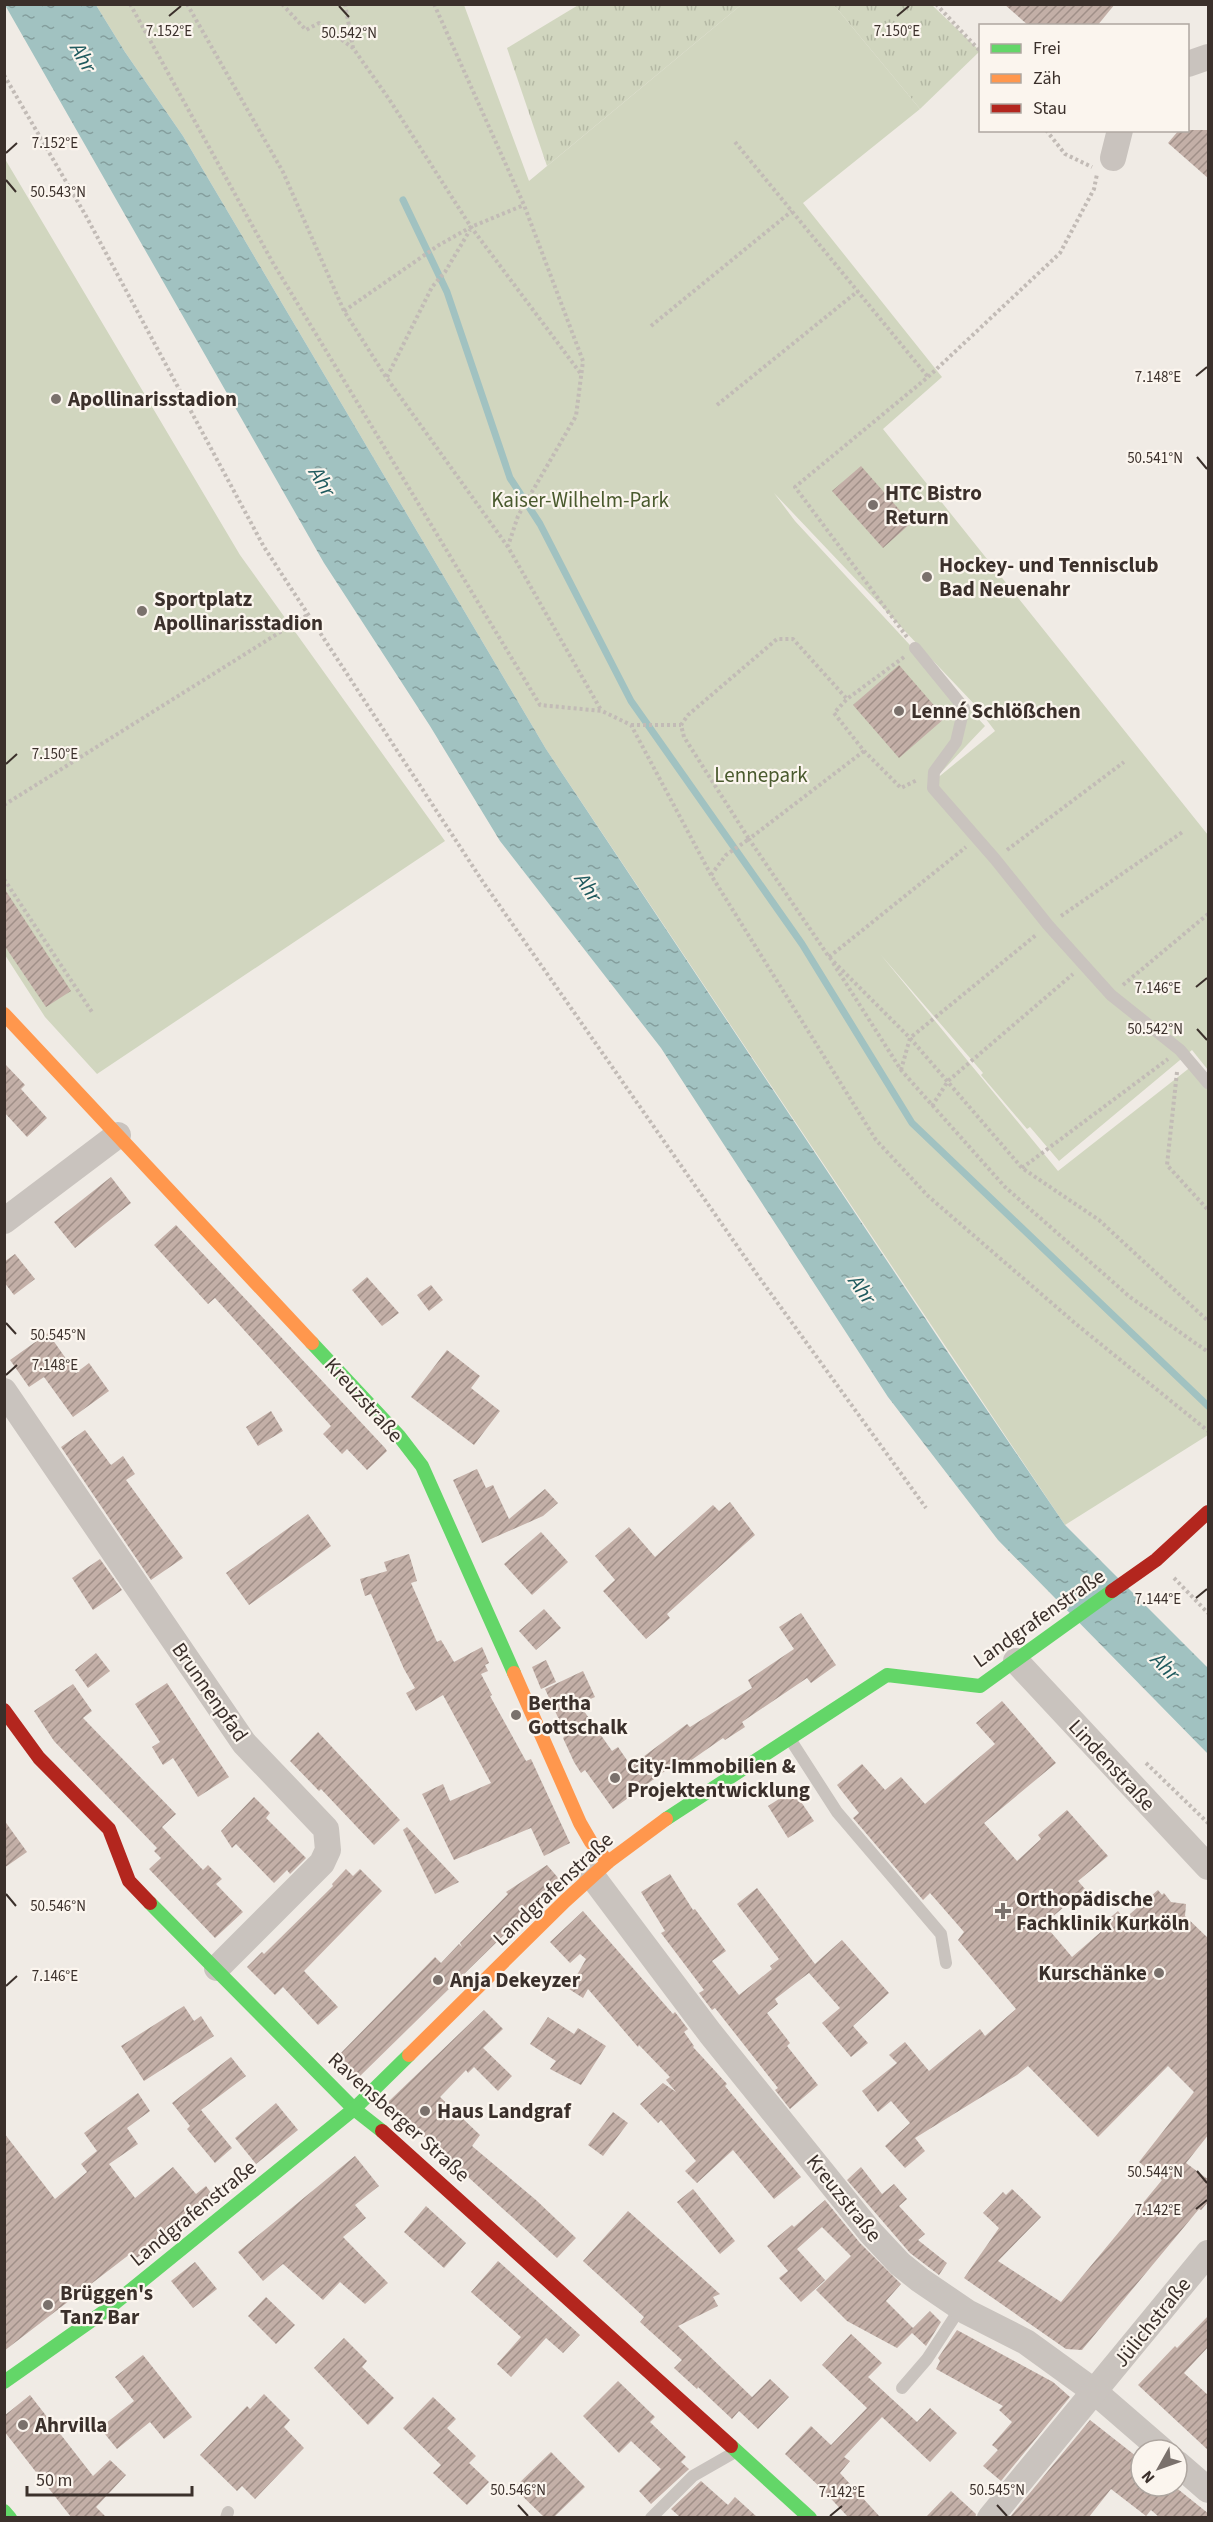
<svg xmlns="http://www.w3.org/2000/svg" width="1213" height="2522" viewBox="0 0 1213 2522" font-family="'Source Sans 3',sans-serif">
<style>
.grass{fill:url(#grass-tufts)}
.park{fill:#d1d6bf;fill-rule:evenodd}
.water{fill:url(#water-ripples)}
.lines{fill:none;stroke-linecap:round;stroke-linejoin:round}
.stream{stroke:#a1c2c1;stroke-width:7}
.building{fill:url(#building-hatch)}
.path{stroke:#c2bbb6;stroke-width:4;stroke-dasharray:3 3;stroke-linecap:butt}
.lane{stroke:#c9c3be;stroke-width:12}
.street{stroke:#c9c3be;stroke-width:26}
.fast{stroke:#63d668;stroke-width:14}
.slow{stroke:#ff974d;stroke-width:14}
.jam{stroke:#b3261e;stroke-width:14}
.ticks{fill:none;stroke:#3b302b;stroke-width:2}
.poi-dot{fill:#7a716c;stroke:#fbf5ee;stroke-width:2}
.labels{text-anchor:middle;stroke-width:4.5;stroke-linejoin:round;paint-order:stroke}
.poi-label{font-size:21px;font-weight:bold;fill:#3b302b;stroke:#fbf5ee;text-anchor:start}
.park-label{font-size:21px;fill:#4a5a2e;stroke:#fbf5ee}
.street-label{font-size:21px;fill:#3b302b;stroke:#fbf5ee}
.water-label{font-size:22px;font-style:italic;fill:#1f5a5e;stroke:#fbf5ee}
.ticks-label{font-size:15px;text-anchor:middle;fill:#3b302b;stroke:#fbf5ee;stroke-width:4.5;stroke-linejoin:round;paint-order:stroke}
</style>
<defs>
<pattern id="grass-tufts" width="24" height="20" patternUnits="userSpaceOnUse" patternTransform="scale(1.5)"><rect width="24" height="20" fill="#d1d6bf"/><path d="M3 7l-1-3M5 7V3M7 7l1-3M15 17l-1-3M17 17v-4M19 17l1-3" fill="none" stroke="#b4b8a4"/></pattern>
<pattern id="water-ripples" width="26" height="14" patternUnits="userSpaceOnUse" patternTransform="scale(1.5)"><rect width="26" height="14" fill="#a1c2c1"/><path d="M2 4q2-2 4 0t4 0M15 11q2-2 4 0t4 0" fill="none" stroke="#849e9d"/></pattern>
<pattern id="building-hatch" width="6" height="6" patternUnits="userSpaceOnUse" patternTransform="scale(1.5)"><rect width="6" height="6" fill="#c3afa7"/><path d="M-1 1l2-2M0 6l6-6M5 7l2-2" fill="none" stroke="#a08f88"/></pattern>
</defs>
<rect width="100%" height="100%" fill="#f0ebe5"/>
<!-- grass -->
<g class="grass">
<polygon points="580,4 741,5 547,166 507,48"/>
<polygon points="834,5 932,5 980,51 920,109"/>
</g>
<!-- park -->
<g class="park">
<path d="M96,5H464L529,181L741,5H834L920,109L803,203L942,377L883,429L1208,835V1070L1192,1050L1059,1161L1030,1127L1027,1129L981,1075L983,1073L881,955L1058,1171L1192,1066L1208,1085V1435L1065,1525L546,749L183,136L125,52ZM774,493L976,706L995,731L930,784L985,726L795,521Z"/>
<polygon points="5,159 240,555 445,841 97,1074 45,1017 5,955"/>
</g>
<!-- water -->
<polygon class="water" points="5,5 96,5 125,52 183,136 546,749 947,1351 1065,1525 1208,1668 1208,1754 998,1540 888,1397 661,1048 500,841 430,726 324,563"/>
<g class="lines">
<!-- stream -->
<polyline class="stream" points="403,200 447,292 510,478 540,524 631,701 802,944 912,1123 1208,1406"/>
</g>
<!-- building -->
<g class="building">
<polygon points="1004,4 1115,4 1097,26 1029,26"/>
<polygon points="1179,130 1209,130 1209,179 1168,143"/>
<polygon points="861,466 911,523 883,548 832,491"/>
<polygon points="899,665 945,718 899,758 853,705"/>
<polygon points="4,888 71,991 46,1007 4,945"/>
<polygon points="4,1063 25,1085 21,1089 47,1118 27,1137 4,1112"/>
<polygon points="111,1177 131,1203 75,1248 54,1222"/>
<polygon points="176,1225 385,1448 387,1451 367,1470 347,1449 342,1454 323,1434 331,1426 215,1298 208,1304 154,1245"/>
<polygon points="15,1254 35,1279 14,1295 4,1282 4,1262"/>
<polygon points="367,1277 399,1313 382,1326 352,1290"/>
<polygon points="431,1285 443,1300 429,1311 417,1295"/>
<polygon points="48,1333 76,1373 89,1363 109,1391 73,1417 44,1377 29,1387 10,1360"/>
<polygon points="447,1350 480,1376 471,1388 500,1411 474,1445 411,1397"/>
<polygon points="271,1411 283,1431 258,1446 246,1427"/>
<polygon points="85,1430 111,1465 123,1456 135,1474 126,1480 183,1558 151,1580 61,1447"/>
<polygon points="477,1469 486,1488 493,1485 509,1519 545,1489 558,1503 543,1516 482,1543 453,1480"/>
<polygon points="730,1502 755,1535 667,1614 670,1618 646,1639 603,1591 615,1580 595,1556 629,1527 655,1557 713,1505 719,1511"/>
<polygon points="308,1514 331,1546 249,1605 226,1573"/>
<polygon points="541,1532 568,1562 532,1595 504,1564"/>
<polygon points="409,1554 417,1581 411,1583 437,1642 441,1640 454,1662 482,1647 489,1663 485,1665 488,1671 481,1674 492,1695 490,1696 526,1761 531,1759 570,1843 544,1856 531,1828 454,1860 422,1794 443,1784 450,1801 491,1783 443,1695 416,1711 406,1693 415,1688 404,1669 371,1594 365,1596 360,1579 387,1571 384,1562"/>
<polygon points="100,1559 122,1590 93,1610 72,1578"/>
<polygon points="544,1609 561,1628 536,1650 519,1631"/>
<polygon points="801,1613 836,1665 811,1683 807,1678 742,1722 745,1727 725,1740 723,1738 680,1768 676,1763 613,1809 585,1770 581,1773 574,1762 563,1738 566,1735 545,1689 583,1671 595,1697 579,1704 612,1751 618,1747 631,1766 687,1724 690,1727 752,1688 748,1680 794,1649 779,1627"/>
<polygon points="96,1653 110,1671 88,1688 75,1670"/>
<polygon points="546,1660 556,1682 541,1689 532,1667"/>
<polygon points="167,1683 229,1777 198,1797 173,1758 163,1765 152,1747 160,1742 135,1704"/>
<polygon points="73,1684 92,1711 83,1718 176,1814 162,1827 203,1870 208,1865 222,1879 216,1884 243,1912 215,1938 149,1869 161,1858 154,1851 157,1848 54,1741 34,1711"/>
<polygon points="1002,1701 1056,1763 984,1823 1017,1861 1041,1839 1038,1835 1067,1810 1108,1856 1078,1881 1085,1889 1044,1924 1072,1957 1103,1930 1100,1926 1118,1911 1124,1919 1158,1890 1162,1895 1164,1893 1171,1902 1186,1904 1185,1916 1209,1939 1209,2134 1186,2163 1209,2180 1209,2201 1201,2210 1199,2209 1082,2350 1066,2349 964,2278 999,2228 983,2213 1003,2192 1006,2195 1012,2189 1041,2217 998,2261 1061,2302 1162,2180 1139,2162 1194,2092 1168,2066 1098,2137 1028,2066 1017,2075 915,2138 925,2151 905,2168 885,2146 910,2123 891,2101 878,2112 862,2091 897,2063 889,2055 905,2042 929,2071 980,2029 985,2036 1016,2009 958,1940 964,1932 930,1893 923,1900 853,1818 859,1813 837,1785 862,1764 885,1790 901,1777 925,1804 995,1744 976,1723"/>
<polygon points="318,1732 400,1820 374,1845 321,1789 319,1791 290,1761"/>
<polygon points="793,1790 814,1821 788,1838 768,1806"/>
<polygon points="254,1797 270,1813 266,1818 306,1858 290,1874 287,1870 274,1883 236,1844 232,1848 221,1831"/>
<polygon points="4,1820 27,1852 4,1868"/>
<polygon points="407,1827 459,1882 435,1894 403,1830"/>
<polygon points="547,1865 560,1880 358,2078 337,2057 435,1957 441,1963 459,1944 462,1947 460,1943 508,1894 506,1892"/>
<polygon points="346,1869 353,1876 360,1869 382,1891 304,1971 338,2007 318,2025 283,1987 275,1995 247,1967 262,1952 264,1954 333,1886 332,1884"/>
<polygon points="670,1874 693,1910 695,1909 726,1951 712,1961 739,1995 772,1969 770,1966 779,1959 737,1904 757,1888 815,1964 842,1940 889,1993 853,2026 868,2043 851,2057 822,2023 840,2008 809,1973 775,1999 778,2004 767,2013 790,2043 787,2046 818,2085 790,2109 775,2090 778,2088 715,2008 712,2010 699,1993 704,1990 661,1933 665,1931 641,1892"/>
<polygon points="583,1911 673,2014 675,2012 688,2029 684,2032 694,2046 693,2047 727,2084 725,2086 801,2177 774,2199 733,2150 697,2183 685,2171 696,2161 661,2120 658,2123 640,2104 663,2083 676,2092 666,2080 670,2077 639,2045 638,2047 588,1989 583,1998 569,1989 586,1959 580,1954 570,1963 550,1942"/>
<polygon points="184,2006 194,2021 201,2016 214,2036 144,2081 121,2046"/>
<polygon points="484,2010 503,2029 483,2048 512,2076 498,2091 474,2067 468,2073 466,2070 440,2097 480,2135 472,2146 536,2200 576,2238 557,2258 387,2103"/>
<polygon points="548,2017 574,2034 578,2028 606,2046 581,2085 550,2069 556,2061 530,2044"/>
<polygon points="231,2057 246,2076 201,2110 232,2148 215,2163 187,2129 190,2126 172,2103"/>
<polygon points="138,2093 150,2111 127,2128 138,2144 109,2164 135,2198 173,2167 196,2194 206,2186 215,2198 134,2260 130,2254 4,2351 4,2133 55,2199 87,2172 81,2164 97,2151 84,2133"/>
<polygon points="276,2103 298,2130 256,2164 235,2138"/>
<polygon points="613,2112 628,2123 603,2156 588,2145"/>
<polygon points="355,2156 379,2186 355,2205 366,2218 343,2237 388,2283 365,2304 340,2282 323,2300 283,2264 263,2281 238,2252"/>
<polygon points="861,2167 882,2194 894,2184 907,2199 899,2206 925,2234 918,2240 947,2263 939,2275 910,2253 847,2180"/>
<polygon points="693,2189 735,2241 720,2254 677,2202"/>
<polygon points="825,2200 860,2243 901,2284 886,2301 913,2328 930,2311 941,2322 926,2346 912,2333 897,2348 847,2321 816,2290 851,2256 822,2227 797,2249 825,2280 801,2302 779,2278 788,2271 767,2246 792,2225 794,2227"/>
<polygon points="426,2206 466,2243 444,2268 404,2232"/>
<polygon points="628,2211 720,2294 713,2297 718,2306 678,2326 752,2397 770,2379 789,2397 758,2429 739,2411 732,2419 698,2387 697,2389 674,2368 682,2360 640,2322 644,2317 583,2261"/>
<polygon points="498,2261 580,2335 563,2353 546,2338 511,2377 497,2364 521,2337 471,2292"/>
<polygon points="195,2262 217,2289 193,2308 171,2281"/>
<polygon points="266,2297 295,2325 276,2344 248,2316"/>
<polygon points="1209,2315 1209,2346 1184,2373 1209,2396 1209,2451 1138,2385 1175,2346 1177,2348"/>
<polygon points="957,2330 1053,2382 1070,2397 1001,2481 983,2466 998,2450 992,2445 1012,2422 999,2410 1003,2406 936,2369 940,2361 938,2358"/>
<polygon points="851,2334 882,2363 868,2377 917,2422 930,2408 957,2433 930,2462 882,2417 844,2457 850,2461 840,2473 880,2517 848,2517 822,2489 785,2454 811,2426 831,2445 867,2408 822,2365"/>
<polygon points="344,2338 367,2361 362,2367 394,2398 368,2425 314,2368"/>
<polygon points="143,2355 192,2417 164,2439 150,2422 117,2449 100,2428 134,2401 115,2377"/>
<polygon points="618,2381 655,2417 650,2422 686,2457 681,2462 689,2469 651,2504 639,2491 661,2469 631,2441 619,2453 583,2416"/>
<polygon points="264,2394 290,2420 284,2427 304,2448 255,2499 242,2486 237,2491 200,2455 247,2406 250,2409"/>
<polygon points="30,2395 93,2476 110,2460 126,2475 96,2507 106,2517 71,2517 4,2431 4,2416"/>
<polygon points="433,2397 456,2419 447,2428 476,2456 469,2463 489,2482 467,2505 433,2473 441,2465 403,2428"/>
<polygon points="1090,2420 1141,2460 1141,2486 1174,2486 1209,2514 1209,2517 1159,2517 1151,2510 1146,2516 1111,2489 1089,2517 1010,2517"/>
<polygon points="551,2452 585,2487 554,2517 544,2517 514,2488"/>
<polygon points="701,2481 728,2505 735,2497 757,2517 680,2517 671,2509"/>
<polygon points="951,2491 976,2514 975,2517 926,2517"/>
</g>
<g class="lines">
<!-- path -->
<g class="path">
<polyline points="130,4 273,263 540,705 602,711 631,725 711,875 876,1140 928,1196 1076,1324 1208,1431"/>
<polyline points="187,4 283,172 344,311 386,377 508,547 601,710"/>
<polyline points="282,4 306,30 319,23 353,48 389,99 471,227 581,374"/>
<polyline points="345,4 353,48"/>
<polyline points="434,4 524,205 583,361 576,416 518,516 508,546"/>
<polyline points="936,4 980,51"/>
<polyline points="4,75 86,216 264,547 483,882 756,1273 926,1508"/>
<polyline points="1046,130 1065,154 1092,167"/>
<polyline points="735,142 928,377"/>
<polyline points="344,311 439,245 471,227 524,205"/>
<polyline points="651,326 792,211"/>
<polyline points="387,377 432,287 445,272 470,230"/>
<polyline points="717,405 858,291"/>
<polyline points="907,637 795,487 928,377 1060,253 1094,189 1097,174"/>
<polyline points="904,657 847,699 834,713 864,751 901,788 917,780"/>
<polyline points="631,725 681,725"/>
<polyline points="864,751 749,839 829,957 910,1038 1022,1168 1099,1220 1208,1321"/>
<polyline points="4,805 309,614"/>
<polyline points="1007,850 1124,762"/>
<polyline points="711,875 726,855 749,839 684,737 681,725 688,715 777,639 793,639 847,699"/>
<polyline points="4,879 92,1012"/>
<polyline points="1061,916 1184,831"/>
<polyline points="829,957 966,847"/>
<polyline points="833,963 901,1070 1005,1187 1130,1297 1208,1352"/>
<polyline points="1123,985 1208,914"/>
<polyline points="901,1070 910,1038 1036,935"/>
<polyline points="1177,1072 1167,1165 1208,1210"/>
<polyline points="932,1106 948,1081 1073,974"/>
<polyline points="1022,1168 1168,1059"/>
<polyline points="1174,1578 1208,1613"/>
<polyline points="1146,1763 1208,1823"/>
</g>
<!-- lane -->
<g class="lane">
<polyline points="915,648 964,708 956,742 934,772 933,788 995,859 1048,925 1111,995 1180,1050 1208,1083"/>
<polyline points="790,1739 837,1812 941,1934 946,1963"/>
<polyline points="902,2388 927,2359 961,2307"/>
<polyline points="226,2518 228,2512"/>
<polyline points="651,2518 693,2476 735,2452"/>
</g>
<!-- street -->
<g class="street">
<polyline points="1188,64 1208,57"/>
<polyline points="1113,158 1120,130"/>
<polyline points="4,1221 118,1135"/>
<polyline points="4,1391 244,1743 326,1829 328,1850 322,1863 217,1968"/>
<polyline points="1016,1661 1208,1867"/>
<polyline points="592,1876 710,2033 871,2233 900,2264 920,2280 967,2312 1026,2342 1095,2392 1162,2450"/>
<polyline points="1177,2463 1208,2490"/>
<polyline points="990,2518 1208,2253"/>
</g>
<!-- fast -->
<g class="fast">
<polyline points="312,1343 399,1436 422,1466 514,1673"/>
<polyline points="666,1819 887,1675 980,1686 1112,1591"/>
<polyline points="150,1903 354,2109 382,2131"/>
<polyline points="4,2382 105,2311 354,2109 409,2055"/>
<polyline points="731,2446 810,2518"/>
<polyline points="4,2511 10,2518"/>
</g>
<!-- slow -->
<g class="slow">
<polyline points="4,1014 312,1343"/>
<polyline points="514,1673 580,1823 591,1842 608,1862"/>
<polyline points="409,2055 565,1901 608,1862 666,1819"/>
</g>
<!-- jam -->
<g class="jam">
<polyline points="1112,1591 1156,1560 1208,1512"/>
<polyline points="4,1710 39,1758 109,1829 129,1881 150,1903"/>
<polyline points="382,2131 731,2446"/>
</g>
</g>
<!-- ticks -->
<path class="ticks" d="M339,6L349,17M169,16L181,6M897,16L909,6M6,153L17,143M6,180L16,192M1196,376L1207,367M1197,457L1207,469M6,764L17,754M1196,987L1207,978M1197,1029L1207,1040M6,1323L16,1334M6,1375L17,1365M1196,1598L1207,1589M6,1894L16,1906M6,1986L17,1976M1197,2171L1207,2183M1196,2209L1207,2200M518,2505L528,2516M997,2505L1007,2516M830,2516L842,2506"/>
<!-- markers -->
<g class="poi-dot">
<circle cx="56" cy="399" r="6"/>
<circle cx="873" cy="505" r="6"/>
<circle cx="927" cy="577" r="6"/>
<circle cx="142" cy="611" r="6"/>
<circle cx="899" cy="711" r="6"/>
<circle cx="516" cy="1715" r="6"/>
<circle cx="615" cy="1778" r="6"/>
<path d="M1000 1902h6v6h6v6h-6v6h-6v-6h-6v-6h6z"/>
<circle cx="1159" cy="1973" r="6"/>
<circle cx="438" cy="1980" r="6"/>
<circle cx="425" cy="2111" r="6"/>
<circle cx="48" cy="2305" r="6"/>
<circle cx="23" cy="2425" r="6"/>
</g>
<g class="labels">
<!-- poi labels -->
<g class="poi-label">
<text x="68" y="406">Apollinarisstadion</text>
<text x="885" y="500">HTC Bistro<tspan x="885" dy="24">Return</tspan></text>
<text x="939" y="572">Hockey- und Tennisclub<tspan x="939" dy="24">Bad Neuenahr</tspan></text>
<text x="154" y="606">Sportplatz<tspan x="154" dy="24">Apollinarisstadion</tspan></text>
<text x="911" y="718">Lenné Schlößchen</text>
<text x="528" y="1710">Bertha<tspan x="528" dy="24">Gottschalk</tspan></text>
<text x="627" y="1773">City-Immobilien &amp;<tspan x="627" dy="24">Projektentwicklung</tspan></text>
<text x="1016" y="1906">Orthopädische<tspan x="1016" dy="24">Fachklinik Kurköln</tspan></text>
<text x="1147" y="1980" text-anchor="end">Kurschänke</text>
<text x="450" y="1987">Anja Dekeyzer</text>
<text x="437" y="2118">Haus Landgraf</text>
<text x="60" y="2300">Brüggen's<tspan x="60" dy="24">Tanz Bar</tspan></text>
<text x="35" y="2432">Ahrvilla</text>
</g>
<!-- park labels -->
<g class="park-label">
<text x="580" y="507">Kaiser-Wilhelm-Park</text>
<text x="761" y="782">Lennepark</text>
</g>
<!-- street labels -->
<g class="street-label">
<text transform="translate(364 1400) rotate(48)" y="7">Kreuzstraße</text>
<text transform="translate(1039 1618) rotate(-35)" y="7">Landgrafenstraße</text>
<text transform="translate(210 1692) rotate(55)" y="7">Brunnenpfad</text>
<text transform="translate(1112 1765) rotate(47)" y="7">Lindenstraße</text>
<text transform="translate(553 1889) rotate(-43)" y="7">Landgrafenstraße</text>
<text transform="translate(399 2117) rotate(42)" y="7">Ravensberger Straße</text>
<text transform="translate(844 2198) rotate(51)" y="7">Kreuzstraße</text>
<text transform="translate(193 2213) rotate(-39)" y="7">Landgrafenstraße</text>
<text transform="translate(1152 2322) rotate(-51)" y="7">Jülichstraße</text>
</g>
<!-- water labels -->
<g class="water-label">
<text transform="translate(84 57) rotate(61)" y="8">Ahr</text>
<text transform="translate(323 481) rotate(59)" y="8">Ahr</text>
<text transform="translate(589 887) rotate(56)" y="8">Ahr</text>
<text transform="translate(863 1289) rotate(55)" y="8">Ahr</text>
<text transform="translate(1166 1666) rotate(45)" y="8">Ahr</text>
</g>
</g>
<g class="ticks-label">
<text x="169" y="36">7.152°E</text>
<text x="897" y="36">7.150°E</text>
<text x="349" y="38">50.542°N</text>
<text x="55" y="148">7.152°E</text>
<text x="58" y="197">50.543°N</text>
<text x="1158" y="382">7.148°E</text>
<text x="1155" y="463">50.541°N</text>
<text x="55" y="759">7.150°E</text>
<text x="1158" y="993">7.146°E</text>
<text x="1155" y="1034">50.542°N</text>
<text x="58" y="1340">50.545°N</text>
<text x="55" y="1370">7.148°E</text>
<text x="1158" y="1604">7.144°E</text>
<text x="58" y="1911">50.546°N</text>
<text x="55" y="1981">7.146°E</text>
<text x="1155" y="2177">50.544°N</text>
<text x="1158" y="2215">7.142°E</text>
<text x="518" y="2495">50.546°N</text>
<text x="997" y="2495">50.545°N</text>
<text x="842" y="2497">7.142°E</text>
</g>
<!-- border -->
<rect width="1213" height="2522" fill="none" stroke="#3b302b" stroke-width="12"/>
<!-- legend -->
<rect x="979" y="24" width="210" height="108" fill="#fbf5ee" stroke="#aea6a0" stroke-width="1.5"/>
<rect x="991" y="44" width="30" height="9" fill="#63d668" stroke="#aea6a0" stroke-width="1.5"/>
<text x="1033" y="54" font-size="18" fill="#3b302b">Frei</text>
<rect x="991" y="74" width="30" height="9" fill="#ff974d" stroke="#aea6a0" stroke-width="1.5"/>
<text x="1033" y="84" font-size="18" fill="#3b302b">Zäh</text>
<rect x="991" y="104" width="30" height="9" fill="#b3261e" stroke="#aea6a0" stroke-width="1.5"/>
<text x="1033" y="114" font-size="18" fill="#3b302b">Stau</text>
<!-- north arrow -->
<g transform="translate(1159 2468) rotate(230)"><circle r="28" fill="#fbf5ee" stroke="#aea6a0" stroke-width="1.5"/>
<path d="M0-4.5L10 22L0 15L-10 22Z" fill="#7a716c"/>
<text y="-9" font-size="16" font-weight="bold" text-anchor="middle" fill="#3b302b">N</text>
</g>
<!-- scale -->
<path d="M27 2486v9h165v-9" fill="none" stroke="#3b302b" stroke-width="3"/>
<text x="36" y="2486" font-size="18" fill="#3b302b" stroke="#fbf5ee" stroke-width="4.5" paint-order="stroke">50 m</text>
</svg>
